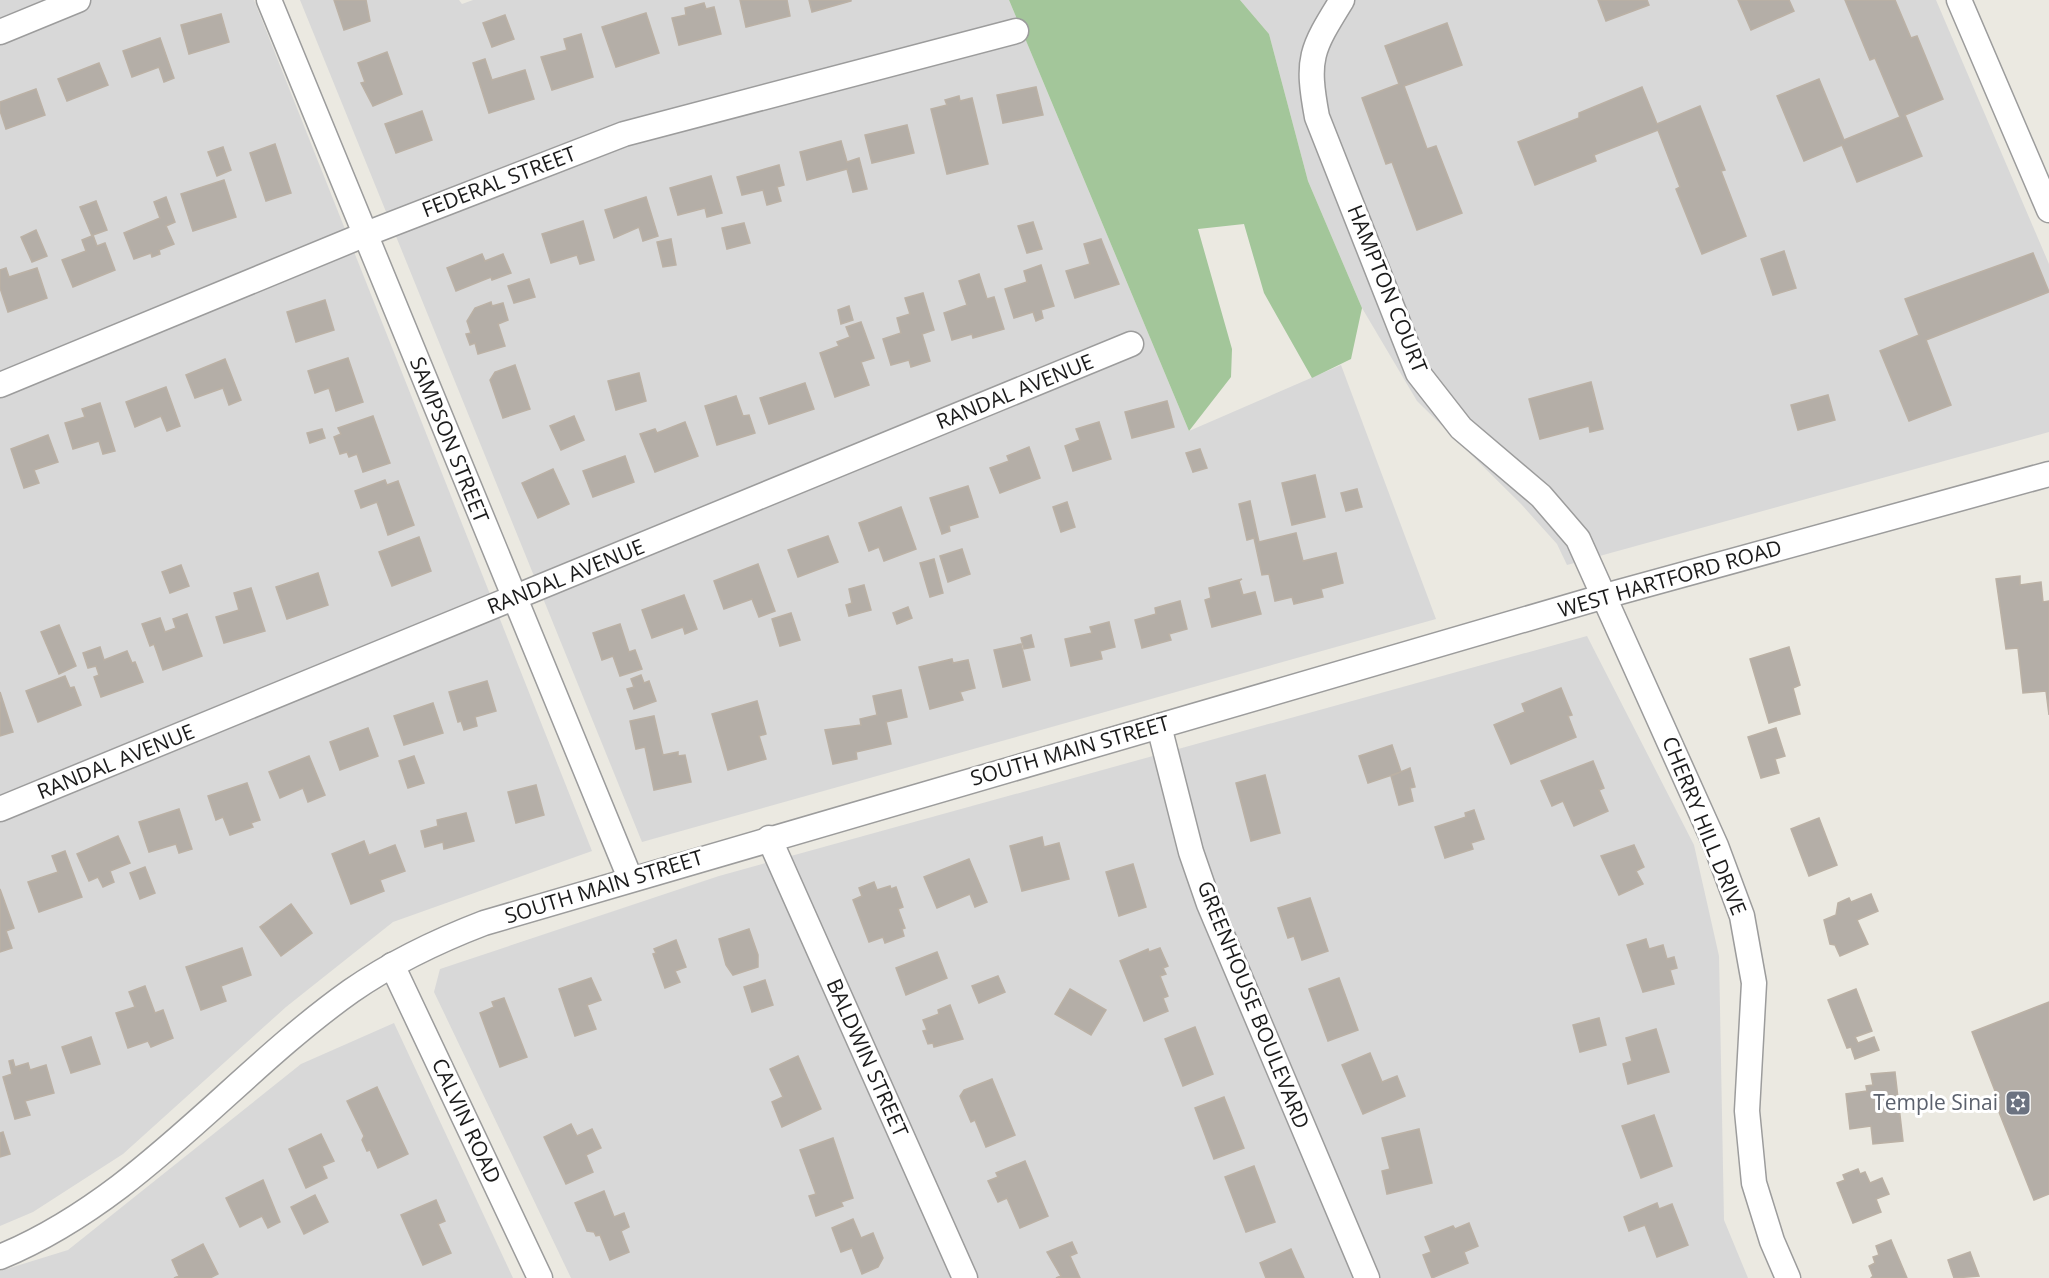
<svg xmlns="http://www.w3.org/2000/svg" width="2049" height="1278" viewBox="0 0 2049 1278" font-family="'Open Sans',sans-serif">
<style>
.residential{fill:#d8d8d8}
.forest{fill:#a3c69a}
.building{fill:#b4aea7;stroke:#bbb1a5;stroke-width:1.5}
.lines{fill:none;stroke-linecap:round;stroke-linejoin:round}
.minor-casing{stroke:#9c9c9c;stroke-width:27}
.minor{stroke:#fff;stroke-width:24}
.labels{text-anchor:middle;stroke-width:6;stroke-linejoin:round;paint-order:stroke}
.street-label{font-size:21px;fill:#1b1b1b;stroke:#fff}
.worship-label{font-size:21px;fill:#5b616d;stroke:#fff;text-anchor:end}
</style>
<rect width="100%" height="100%" fill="#ebe9e1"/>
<!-- residential -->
<g class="residential">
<polygon points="0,0 254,0 592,851 393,922 286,1007 123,1154 33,1212 0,1226"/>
<polygon points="300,0 459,0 462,4 473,0 1009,0 1189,431 1341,365 1436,619 642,842"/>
<polygon points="1240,0 1936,0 2049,264 2049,432 1567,565 1557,544 1521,504 1417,401 1362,308 1308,181 1269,34"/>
<polygon points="1587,636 1694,845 1719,956 1724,1220 1748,1278 571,1278 434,992 440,969 719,876"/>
<polygon points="394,1023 513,1278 0,1278 0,1271 68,1250 301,1064"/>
</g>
<!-- forest -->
<polygon class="forest" points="1009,0 1240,0 1269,34 1308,181 1362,308 1351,359 1312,378 1264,293 1244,224 1198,229 1232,349 1231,377 1189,431"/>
<!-- building -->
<g class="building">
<polygon points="334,0 366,0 370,21 344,30"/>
<polygon points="740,0 787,0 790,16 746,27"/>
<polygon points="809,0 851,0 851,1 812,12"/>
<polygon points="1598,0 1647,0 1649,5 1606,21"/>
<polygon points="1738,0 1789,0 1794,11 1751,30"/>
<polygon points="1845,0 1895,0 1911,38 1917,36 1943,99 1905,115 1922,156 1857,182 1842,145 1804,161 1777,96 1819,79 1844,140 1900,117 1875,58 1870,60"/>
<polygon points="704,3 706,9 714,7 721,34 679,45 672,18 686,15 685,8"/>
<polygon points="646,13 659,53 616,67 602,27"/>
<polygon points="221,14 229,42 189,54 181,25"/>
<polygon points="505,15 514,39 492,47 483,23"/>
<polygon points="1447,23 1462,65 1404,86 1427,149 1436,146 1462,213 1417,230 1392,162 1386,164 1362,98 1399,84 1385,46"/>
<polygon points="581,34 593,77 552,90 541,57 567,50 564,39"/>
<polygon points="160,38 174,78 164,82 159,67 132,77 123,51"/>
<polygon points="387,52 402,94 373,106 361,83 365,82 358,63"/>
<polygon points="485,59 492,80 525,70 534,99 489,113 473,63"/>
<polygon points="99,63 108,85 67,101 58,79"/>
<polygon points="1036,87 1043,115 1003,123 997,95"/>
<polygon points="1642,87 1657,124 1700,106 1725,170 1721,171 1746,236 1702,254 1676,189 1680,187 1658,130 1594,155 1596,161 1535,185 1518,142 1579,118 1579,113"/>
<polygon points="36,89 45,115 6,129 0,111 0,102"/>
<polygon points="959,96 960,101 972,98 988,164 947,174 931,109 947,105 945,100"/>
<polygon points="422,111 432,140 396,153 385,124"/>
<polygon points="907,125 914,153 872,163 865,135"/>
<polygon points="841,141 847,162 859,158 867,189 853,192 847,169 807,180 800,152"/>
<polygon points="275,144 291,193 266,201 250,153"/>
<polygon points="223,147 231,170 217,176 208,152"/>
<polygon points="779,165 784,185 777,187 781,201 767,205 763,190 742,195 737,177"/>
<polygon points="711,176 722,213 707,217 705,208 678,215 670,188"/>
<polygon points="224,180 236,217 193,231 181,194"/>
<polygon points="166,197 175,222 166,226 174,244 159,250 160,254 152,257 151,253 134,259 124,233 160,218 154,202"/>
<polygon points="646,197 658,236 643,241 639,227 614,238 605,210"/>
<polygon points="96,201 107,230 93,235 97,246 105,243 115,270 73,287 62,260 86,251 82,240 92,236 80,207"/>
<polygon points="583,221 594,260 580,264 577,255 551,263 542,234"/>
<polygon points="1033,222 1042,249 1027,253 1018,226"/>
<polygon points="744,223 750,243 727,249 722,228"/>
<polygon points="36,230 47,256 32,262 21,237"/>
<polygon points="671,239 676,265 663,267 657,242"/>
<polygon points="1101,239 1119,284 1075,298 1066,271 1090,264 1084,244"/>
<polygon points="1784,251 1796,288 1773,295 1761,259"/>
<polygon points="2033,253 2049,292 1926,340 1951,405 1909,421 1880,351 1919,335 1905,299"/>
<polygon points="482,254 485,261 503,254 511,273 492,280 491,277 456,291 447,268"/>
<polygon points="1041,265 1054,306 1041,310 1043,318 1036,321 1033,312 1014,318 1005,289 1027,282 1024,271"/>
<polygon points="6,268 9,277 37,268 47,298 8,312 0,288 0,270"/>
<polygon points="979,274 987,299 994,297 1004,329 973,338 972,334 952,340 944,313 967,305 959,281"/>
<polygon points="529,279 535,297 514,303 508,286"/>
<polygon points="923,293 934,330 922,334 930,361 911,367 909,360 891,365 883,339 901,333 897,318 910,314 905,298"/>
<polygon points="325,300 334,330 296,342 287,312"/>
<polygon points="491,302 492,306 503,303 508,320 498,324 505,346 478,354 475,343 470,345 466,334 471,333 467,321 475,308"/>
<polygon points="849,306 853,320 841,324 838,310"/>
<polygon points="861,322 874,358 861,362 869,385 835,397 820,353 839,346 837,342 850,337 846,327"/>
<polygon points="348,358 363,402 336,411 329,388 315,393 308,371"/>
<polygon points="225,359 241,400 229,405 223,388 195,398 186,375"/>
<polygon points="515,365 530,409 503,418 490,380 495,372"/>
<polygon points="639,373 646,401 616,410 608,381"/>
<polygon points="1591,382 1603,429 1590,432 1589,426 1540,439 1529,399"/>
<polygon points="805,383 814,409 769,424 760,398"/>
<polygon points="166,387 180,426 167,431 161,416 135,427 126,402"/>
<polygon points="1828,395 1835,420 1798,430 1791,405"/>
<polygon points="736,396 743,416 749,415 755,433 717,445 705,406"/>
<polygon points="1167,401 1174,427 1132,438 1125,412"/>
<polygon points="100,403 115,451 103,454 99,441 73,449 65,423 85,417 82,409"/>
<polygon points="373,416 390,463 363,472 357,454 349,457 347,452 340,454 334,437 341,434 338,428"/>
<polygon points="574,416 584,440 561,450 550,426"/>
<polygon points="685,422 698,456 655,472 640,434 655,429 657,433"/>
<polygon points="1099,422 1111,459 1073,471 1065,446 1080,440 1076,429"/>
<polygon points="322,429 325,438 310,443 307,433"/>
<polygon points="48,435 58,462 34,470 39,483 24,488 11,449"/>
<polygon points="1029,447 1040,478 1000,493 990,468 1009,461 1007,456"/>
<polygon points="1200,449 1207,468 1193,472 1186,453"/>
<polygon points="625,456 634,482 593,497 583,471"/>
<polygon points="553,469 569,504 538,518 522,483"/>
<polygon points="1315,475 1325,517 1292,525 1282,483"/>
<polygon points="385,480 387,485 398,481 414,525 388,535 377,502 361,508 355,491"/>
<polygon points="968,486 978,517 949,526 950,531 942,534 930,498"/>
<polygon points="1357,489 1362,507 1346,511 1341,493"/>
<polygon points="1250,501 1259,542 1296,533 1303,561 1336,553 1343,583 1321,589 1323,597 1294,604 1292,597 1275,601 1269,574 1262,575 1254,538 1247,540 1239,504"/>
<polygon points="1067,502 1075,527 1061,532 1053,507"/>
<polygon points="901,507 916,549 884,561 879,547 869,551 859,523"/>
<polygon points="828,536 838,562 798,577 788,550"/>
<polygon points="419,537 431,571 392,586 379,552"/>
<polygon points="962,549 970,574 948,582 940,556"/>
<polygon points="934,559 943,593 930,597 920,563"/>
<polygon points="758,564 775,611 759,617 752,599 724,609 714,581"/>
<polygon points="181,565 189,586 170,593 162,572"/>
<polygon points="318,573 328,605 287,619 276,587"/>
<polygon points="2020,576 2020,585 2041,582 2043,602 2049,601 2049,715 2046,691 2023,693 2018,648 2006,649 1996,579"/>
<polygon points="1242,579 1239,581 1243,595 1255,592 1261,614 1212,627 1205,600 1211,598 1209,588"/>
<polygon points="864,585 871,610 849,616 846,605 852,603 849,589"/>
<polygon points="251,588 265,631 224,643 216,617 239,610 234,593"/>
<polygon points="684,595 697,629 685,634 683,627 652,638 642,610"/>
<polygon points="1180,601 1187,629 1169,634 1171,640 1142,648 1135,620 1156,614 1155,608"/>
<polygon points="908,607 912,618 897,624 893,613"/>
<polygon points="791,613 800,640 780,646 772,619"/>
<polygon points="187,614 202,656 163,670 154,644 150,646 142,624 160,618 165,632 176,628 173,619"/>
<polygon points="1109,622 1115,647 1100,651 1102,659 1071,666 1065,639 1092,633 1090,627"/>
<polygon points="620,624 629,652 635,650 642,669 620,676 613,656 602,660 593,633"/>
<polygon points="59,625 76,666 59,674 41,632"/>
<polygon points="1031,635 1034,647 1024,649 1021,638"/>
<polygon points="1021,644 1030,680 1003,687 994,650"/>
<polygon points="100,647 104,660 127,651 132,663 135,662 143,682 101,697 94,677 99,675 96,666 88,668 83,653"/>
<polygon points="1789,647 1800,685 1793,688 1800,714 1769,723 1750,659"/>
<polygon points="952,659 953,663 968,660 975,688 960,692 963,700 930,709 919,667"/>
<polygon points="641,675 644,683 649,681 656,701 634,709 627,689 634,687 631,679"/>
<polygon points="65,676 70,688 74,687 81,705 38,722 26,691"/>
<polygon points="487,681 496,711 475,717 477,726 464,730 461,721 458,722 449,692"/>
<polygon points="1561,688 1572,715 1568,716 1576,737 1511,764 1494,725 1525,712 1522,704"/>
<polygon points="901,690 907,717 886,722 891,744 856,752 857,759 833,764 825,730 861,725 860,719 877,715 873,696"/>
<polygon points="0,692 13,732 0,736"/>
<polygon points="757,701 766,734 759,736 766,759 728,770 712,714"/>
<polygon points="433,703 443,733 404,745 394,716"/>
<polygon points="654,716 663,755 678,752 678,756 685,755 691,782 654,790 645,747 636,749 630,721"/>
<polygon points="368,728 378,756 340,770 330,742"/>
<polygon points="1776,728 1785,756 1775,759 1779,773 1761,778 1748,737"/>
<polygon points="1392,745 1401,772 1368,783 1359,756"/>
<polygon points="309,756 325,795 308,802 303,788 280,798 269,772"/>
<polygon points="414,756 424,783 408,788 399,761"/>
<polygon points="1593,761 1604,788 1599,790 1608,811 1574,826 1563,801 1552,806 1541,781"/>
<polygon points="1410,768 1415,787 1410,788 1413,801 1399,805 1391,776"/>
<polygon points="1265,775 1280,833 1251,841 1236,783"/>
<polygon points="247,783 260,820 251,823 253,827 230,835 223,817 216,820 208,796"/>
<polygon points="536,785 544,815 516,823 508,792"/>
<polygon points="179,809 192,849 179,853 176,844 149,852 139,822"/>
<polygon points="1474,810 1484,839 1471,843 1473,849 1445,858 1435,827 1466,817 1465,813"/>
<polygon points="466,813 474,841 444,849 443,842 425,847 421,831 438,826 437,820"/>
<polygon points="1819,818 1837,865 1809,876 1791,829"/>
<polygon points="118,836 130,863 110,871 114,882 103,887 98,877 89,881 77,854"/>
<polygon points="1042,837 1044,847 1059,843 1069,879 1022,891 1010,846"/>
<polygon points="364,841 369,855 395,845 405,871 380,880 384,891 351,904 332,854"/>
<polygon points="1634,845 1644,867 1636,871 1643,884 1619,895 1601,856"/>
<polygon points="65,851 82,897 39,912 28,882 58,872 52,856"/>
<polygon points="969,859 987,902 975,907 970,894 937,908 924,877"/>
<polygon points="1133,864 1146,907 1119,916 1106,872"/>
<polygon points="145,867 155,893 140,899 130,873"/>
<polygon points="874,882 877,890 890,886 891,889 896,887 903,907 898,909 905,928 902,929 904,936 885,943 883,937 869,942 853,900 862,896 859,888"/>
<polygon points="0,889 14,928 6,931 12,948 0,952"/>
<polygon points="1871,894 1878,911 1857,920 1868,944 1840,956 1835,945 1830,944 1824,920 1836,915 1838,903 1849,898 1851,902"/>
<polygon points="1310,898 1328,951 1302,960 1294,936 1288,938 1278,908"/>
<polygon points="291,904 312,933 281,956 260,927"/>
<polygon points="749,929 758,955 758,967 733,975 726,965 719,939"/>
<polygon points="1646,939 1649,949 1663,945 1667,959 1674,957 1677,968 1670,970 1674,984 1643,992 1627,945"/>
<polygon points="676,940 686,967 675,971 680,982 665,988 653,954 656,953 654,949"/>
<polygon points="242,948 251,975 221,986 226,1001 201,1010 186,967"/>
<polygon points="1160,948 1168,966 1163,968 1166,974 1160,976 1168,996 1163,998 1168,1011 1144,1021 1120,961 1148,949 1149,952"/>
<polygon points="937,952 947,978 906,995 896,968"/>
<polygon points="998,976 1005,992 979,1003 972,986"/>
<polygon points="591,978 601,1000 587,1005 596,1029 575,1036 559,989"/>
<polygon points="1339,978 1358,1030 1328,1041 1309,989"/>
<polygon points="765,980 773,1005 752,1012 744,987"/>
<polygon points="145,986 155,1013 163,1010 173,1038 151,1047 148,1041 128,1048 116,1013 135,1007 129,992"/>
<polygon points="1070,989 1106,1010 1091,1035 1055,1014"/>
<polygon points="1856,989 1872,1031 1855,1037 1858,1043 1874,1037 1879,1050 1855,1059 1851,1047 1847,1048 1828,1000"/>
<polygon points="504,998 527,1057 500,1067 480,1013 494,1007 492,1002"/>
<polygon points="2049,1002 2049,1194 2034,1200 1997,1107 1990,1110 1986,1100 1997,1096 1972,1032"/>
<polygon points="950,1005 963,1039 934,1047 933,1043 928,1044 923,1031 927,1030 923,1020 939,1014 938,1010"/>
<polygon points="1599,1018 1606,1045 1580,1052 1573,1025"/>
<polygon points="1195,1027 1213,1074 1183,1086 1165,1039"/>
<polygon points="1656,1029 1669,1072 1628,1084 1623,1064 1632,1061 1626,1038"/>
<polygon points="91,1037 100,1064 71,1073 62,1047"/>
<polygon points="1370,1053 1382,1082 1397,1076 1405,1096 1363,1114 1342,1065"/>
<polygon points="798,1056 821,1109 782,1127 772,1102 783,1097 770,1069"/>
<polygon points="13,1060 15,1067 28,1063 30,1070 46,1065 54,1093 25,1101 30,1115 15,1119 3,1077 12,1074 9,1061"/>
<polygon points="1895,1072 1903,1141 1873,1144 1871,1126 1850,1129 1846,1094 1867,1091 1866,1086 1873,1085 1871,1074"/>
<polygon points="992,1079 1015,1135 986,1147 975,1120 971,1122 960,1096 964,1090"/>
<polygon points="377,1087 408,1154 378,1168 370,1150 367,1151 362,1140 364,1136 347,1101"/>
<polygon points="1224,1097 1244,1148 1214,1159 1195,1108"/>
<polygon points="1654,1115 1672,1166 1641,1178 1622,1126"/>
<polygon points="571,1124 577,1136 592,1129 601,1148 586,1155 593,1172 566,1184 544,1137"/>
<polygon points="1419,1129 1432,1183 1387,1194 1382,1171 1390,1169 1382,1138"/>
<polygon points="3,1132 10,1154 0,1157 0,1133"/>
<polygon points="321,1134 334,1161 322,1166 327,1178 306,1188 289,1149"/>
<polygon points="833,1138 853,1198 841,1202 843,1206 816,1216 809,1196 816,1194 800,1150"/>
<polygon points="1025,1161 1048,1216 1020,1228 1007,1198 998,1202 988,1181 998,1177 996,1173"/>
<polygon points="1254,1166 1275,1222 1246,1232 1225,1177"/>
<polygon points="1858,1169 1860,1174 1865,1172 1870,1183 1882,1178 1889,1194 1876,1199 1881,1212 1853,1223 1837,1183 1845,1180 1843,1175"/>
<polygon points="263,1180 280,1222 268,1228 262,1216 240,1227 226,1198"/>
<polygon points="604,1191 614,1217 624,1213 629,1227 621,1231 629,1252 610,1260 600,1235 596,1236 594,1232 587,1231 575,1203"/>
<polygon points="315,1195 328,1222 304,1234 291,1207"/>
<polygon points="436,1200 445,1221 438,1224 451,1253 423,1265 401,1215"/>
<polygon points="1657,1203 1659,1209 1672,1204 1688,1245 1657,1257 1645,1225 1629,1231 1624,1217"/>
<polygon points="853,1219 861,1238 873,1233 883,1258 878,1267 862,1274 852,1248 841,1252 832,1228"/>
<polygon points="1469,1223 1478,1246 1464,1252 1468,1263 1432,1278 1423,1255 1431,1252 1425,1237 1453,1226 1455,1229"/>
<polygon points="1891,1240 1907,1278 1871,1278 1873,1276 1869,1266 1875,1263 1873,1257 1879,1255 1876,1246"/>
<polygon points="1072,1242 1077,1253 1070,1256 1080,1278 1056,1278 1061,1276 1047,1252"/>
<polygon points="203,1244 218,1274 210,1278 174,1278 179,1276 172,1260"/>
<polygon points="1291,1249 1304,1278 1266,1278 1260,1263"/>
<polygon points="1970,1252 1979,1276 1954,1278 1948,1260"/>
</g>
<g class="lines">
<!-- minor casing -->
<g class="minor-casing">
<g id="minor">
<polyline points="269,0 630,878"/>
<path d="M1342,0C1311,50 1306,58 1317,117L1418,373L1461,428L1541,496L1578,539L1716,846L1742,916L1754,983L1747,1111L1754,1183L1772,1241L1788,1278"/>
<polyline points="1959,0 2049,210"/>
<polyline points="0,32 78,0"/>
<polyline points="0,385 366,234 624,134 1016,31"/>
<polyline points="1159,726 1191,852 1209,904 1367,1278"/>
<polyline points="0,809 1131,344"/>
<polyline points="769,838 965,1278"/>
<polyline points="392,965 540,1278"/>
<path d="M0,1257C140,1199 230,1077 351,991C393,962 437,941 484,923L1605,596L2049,474"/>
</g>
</g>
<!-- minor -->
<use href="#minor" class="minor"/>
</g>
<!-- icons -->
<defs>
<g id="synagogue-square" transform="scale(1.35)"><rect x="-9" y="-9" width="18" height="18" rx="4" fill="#6b7280" stroke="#fff"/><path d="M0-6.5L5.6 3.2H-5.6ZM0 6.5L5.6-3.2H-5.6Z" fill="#fff"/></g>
</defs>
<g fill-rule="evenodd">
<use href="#synagogue-square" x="2018" y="1103"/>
</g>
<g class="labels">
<!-- street labels -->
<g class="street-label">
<text transform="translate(499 182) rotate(-21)" y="7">FEDERAL STREET</text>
<text transform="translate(1387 289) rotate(68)" y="7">HAMPTON COURT</text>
<text transform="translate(1015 392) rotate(-22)" y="7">RANDAL AVENUE</text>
<text transform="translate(449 440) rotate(68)" y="7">SAMPSON STREET</text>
<text transform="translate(566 577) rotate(-22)" y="7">RANDAL AVENUE</text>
<text transform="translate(1670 579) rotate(-16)" y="7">WEST HARTFORD ROAD</text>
<text transform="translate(1070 751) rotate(-16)" y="7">SOUTH MAIN STREET</text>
<text transform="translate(116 762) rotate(-22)" y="7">RANDAL AVENUE</text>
<text transform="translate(1704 826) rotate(68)" y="7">CHERRY HILL DRIVE</text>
<text transform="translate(604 887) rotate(-17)" y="7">SOUTH MAIN STREET</text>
<text transform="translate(1253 1005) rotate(68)" y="7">GREENHOUSE BOULEVARD</text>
<text transform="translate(867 1058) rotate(66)" y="7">BALDWIN STREET</text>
<text transform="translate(466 1121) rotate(65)" y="7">CALVIN ROAD</text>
</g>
<!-- worship labels -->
<g class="worship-label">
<text x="1998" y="1110">Temple Sinai</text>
</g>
</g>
</svg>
